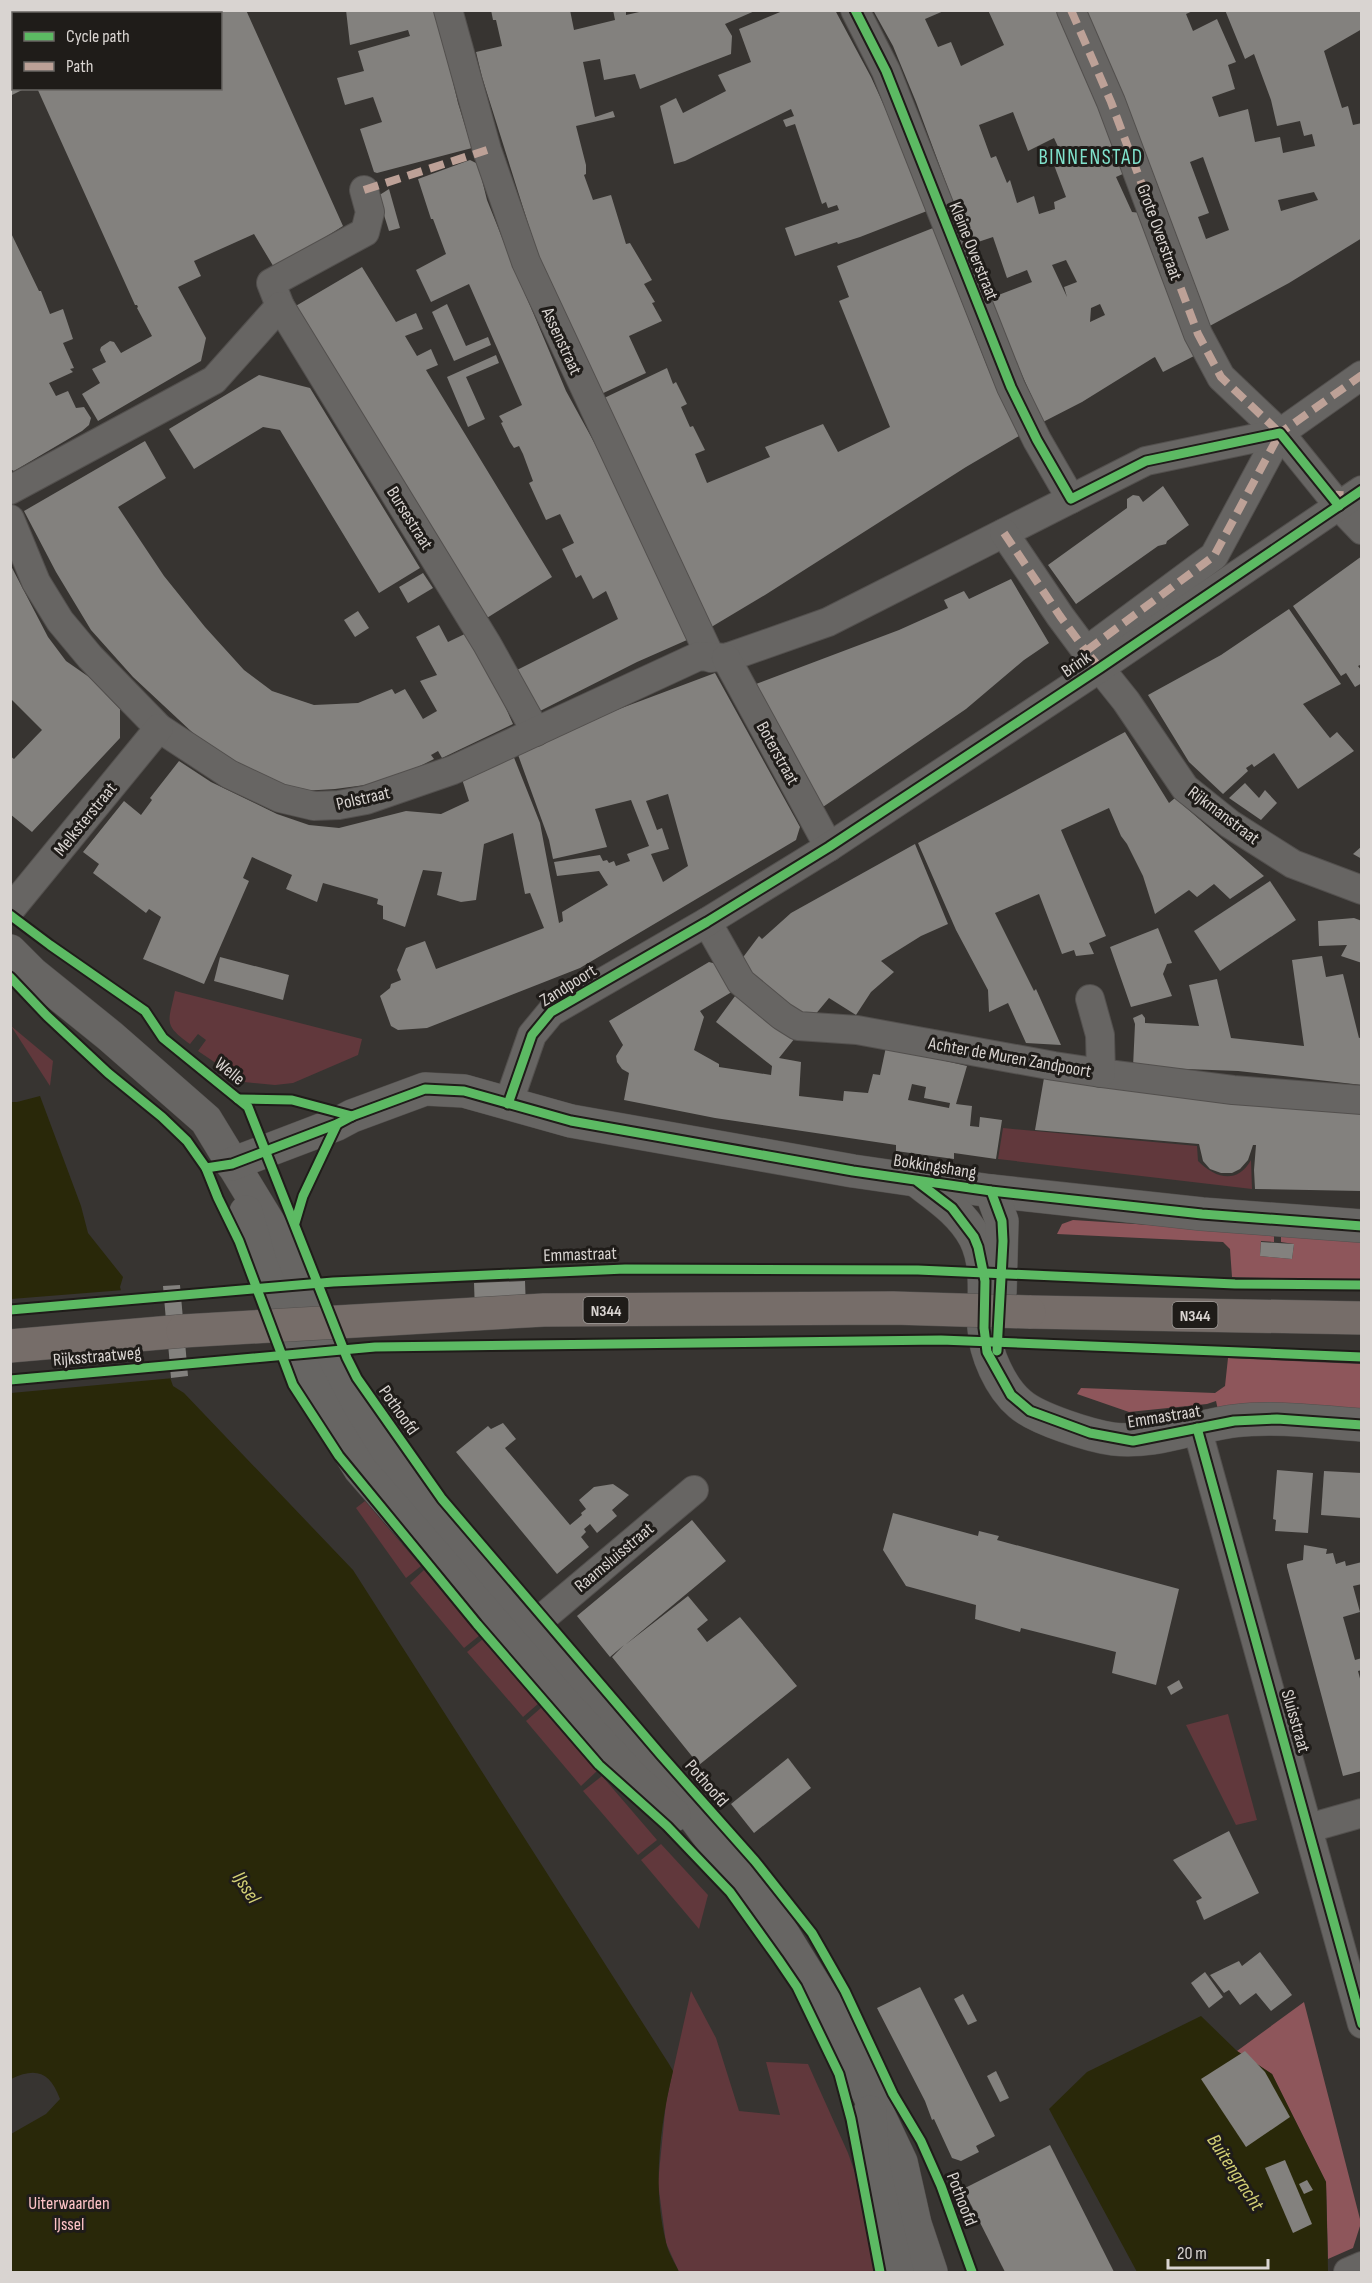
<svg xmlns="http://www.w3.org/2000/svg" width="1372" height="2283" viewBox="0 0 1372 2283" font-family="'Sofia Sans Condensed',sans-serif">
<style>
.green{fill:#61383c}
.forest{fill:#8e565b}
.water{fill:#292809}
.pier{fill:#373431}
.building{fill:#83817e;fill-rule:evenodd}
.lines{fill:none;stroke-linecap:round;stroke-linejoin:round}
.street-casing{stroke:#53504e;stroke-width:30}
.secondary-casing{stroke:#53504e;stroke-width:34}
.primary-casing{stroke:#53504e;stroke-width:34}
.street{stroke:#676563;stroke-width:28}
.secondary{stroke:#676563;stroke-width:33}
.primary{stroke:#766d69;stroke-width:33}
.primary-bridge-casing{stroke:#53504e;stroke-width:34;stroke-linecap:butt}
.primary-bridge{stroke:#766d69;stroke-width:33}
.quiet{stroke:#bda197;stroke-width:8;stroke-dasharray:15 8;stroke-linecap:butt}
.cycleway-casing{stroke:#1f1c19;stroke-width:13}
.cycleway{stroke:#5cba63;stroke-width:9}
.labels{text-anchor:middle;stroke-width:6;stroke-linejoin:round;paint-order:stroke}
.shield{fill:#1f1c19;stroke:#a19d9a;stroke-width:1.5}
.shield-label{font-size:16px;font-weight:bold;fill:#d9d4d1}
.street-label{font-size:18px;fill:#d9d4d1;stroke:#1f1c19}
.park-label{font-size:18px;fill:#fec3c7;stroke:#1f1c19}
.water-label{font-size:20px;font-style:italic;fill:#d3d075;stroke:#1f1c19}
.quarter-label{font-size:21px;letter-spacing:1.5px;fill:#80e3cd;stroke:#1f1c19}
</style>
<rect width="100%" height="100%" fill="#373431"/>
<!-- green -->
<g class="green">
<path d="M175,991L362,1039L358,1055L293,1083L275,1085L244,1082L198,1051L206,1040L198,1034L190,1044C162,1024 169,1022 175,991Z"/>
<polygon points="11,1026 53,1061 50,1086"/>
<path d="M1003,1128L1197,1146L1198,1161C1215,1178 1237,1185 1251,1160L1252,1189L998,1159Z"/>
<polygon points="365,1501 421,1566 406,1578 356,1508"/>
<polygon points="424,1570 480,1635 464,1648 410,1583"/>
<polygon points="483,1639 539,1703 523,1717 467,1652"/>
<polygon points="542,1707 597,1771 581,1786 526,1721"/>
<polygon points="1228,1714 1257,1820 1236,1825 1186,1725"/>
<polygon points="602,1776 657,1840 638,1855 583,1791"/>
<polygon points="661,1844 708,1895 699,1929 641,1860"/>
<polygon points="691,1991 716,2038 739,2111 780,2115 766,2062 808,2064 848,2153 890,2272 679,2272 666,2243 658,2183 666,2102"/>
</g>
<!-- forest -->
<g class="forest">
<polygon points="1073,1220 1274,1233 1274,1242 1261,1241 1260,1256 1292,1259 1294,1244 1281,1242 1281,1234 1361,1240 1361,1280 1232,1277 1230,1249 1223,1242 1057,1234 1062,1224"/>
<polygon points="1228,1358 1361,1364 1361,1414 1218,1410 1216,1401 1207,1404 1129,1412 1077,1394 1081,1388 1215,1393 1225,1386"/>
<polygon points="1304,2002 1361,2223 1353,2248 1328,2259 1326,2182 1272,2074 1237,2051"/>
</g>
<!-- water -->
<g class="water">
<path d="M40,1096L81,1206L88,1233L123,1277L120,1287L122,1294L152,1327L173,1386L184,1393L353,1570L669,2064L673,2071C660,2126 652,2187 666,2242C668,2253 675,2263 679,2272H11V2134L46,2114L60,2099C50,2072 36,2067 11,2079L10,1102H17Z"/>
<polygon points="1201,2016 1237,2051 1272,2074 1326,2182 1328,2272 1137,2272 1049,2109 1087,2072"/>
</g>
<!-- pier -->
<polygon class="pier" points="124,1290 131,1297 151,1297 155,1327 168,1332 174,1378 11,1393 11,1299"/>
<!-- building -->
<g class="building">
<polygon points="10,10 246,10 343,226 275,269 254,234 194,261 201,276 178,287 206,338 201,361 98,421 82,394 100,383 92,369 106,362 100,350 101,347 110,341 114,342 121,353 152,336 137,308 138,307 137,305 135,305 37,88 220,88 220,14 14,14 14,88 26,88 10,96"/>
<polygon points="346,10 436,10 458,103 472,148 377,173 374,172 360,129 382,122 373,97 345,105 337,78 364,71 358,51 410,36 408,30 350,45"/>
<polygon points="491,10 570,10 574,30 615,20 613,10 626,10 626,15 648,10 757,10 725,24 732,36 731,54 640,89 635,74 604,80 600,59 583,62 595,117 613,111 615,117 576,126 586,165 586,174 584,175 593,200 611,195 626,244 630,243 652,280 644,284 655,302 652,303 662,321 629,336 646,373 597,396 537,252 482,77 476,52 502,46 496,20 493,20"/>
<polygon points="785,10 835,10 871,77 902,145 927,211 860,237 838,244 837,242 795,256 785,228 839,210 837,205 828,208 826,202 822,204 795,124 786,127 783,120 794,116 791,109 685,161 674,164 660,106 676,98 683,113 726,91 718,75 751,62 739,29"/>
<path d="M873,10H946L925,19L938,47L951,42L961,66L1004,45L988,10H1057L1085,71L1125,173L1116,177L1132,212L1141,213L1194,356L1163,372L1155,357L1153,358L1082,402L1043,422L988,299L1032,282L1031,280L1027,270L1007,278L993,237L969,245L916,102L893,46ZM1013,112L1028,151L1054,138L1060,151L1051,157L1066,197L1054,202L1055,209L1039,214L1034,196L1017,203L1010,180L1007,183L996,156L991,158L979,125ZM1066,260L1077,282L1064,287L1067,297L1052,265ZM1100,304L1105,315L1090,322L1091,308Z"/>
<path d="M1086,10H1195L1186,14L1193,31L1217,19L1236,62L1228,65L1235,89L1212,97L1219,117L1248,109L1255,142L1280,137L1283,153L1315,146L1312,134L1304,136L1300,121L1277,126L1271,100L1254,54L1245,59L1225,10H1362V29L1324,51L1342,108L1348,106L1353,125L1362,123V238L1289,283L1206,328ZM1203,157L1229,230L1206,239L1198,217L1209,213L1190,162ZM1314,192L1318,200L1281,211L1278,200Z"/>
<polygon points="470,160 478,164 487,200 513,265 566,391 606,464 687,640 637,662 538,712 517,670 618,619 606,591 593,599 581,575 576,578 562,549 574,543 560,514 546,520 529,483 533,481 523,454 519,446 514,448 510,442 501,423 503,422 499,416 522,405 469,284 431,302 416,270 446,254 433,219 431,219 418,179"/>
<polygon points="389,189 400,228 389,231 378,196"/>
<polygon points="933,228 987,366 1019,436 966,467 765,595 708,629 600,400 667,368 673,384 676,382 687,404 681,407 690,427 693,426 705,450 695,454 707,483 770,457 765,447 823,424 838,452 890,427 839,301 849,297 837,266"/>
<polygon points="10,231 39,291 41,291 50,314 63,309 73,339 63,343 74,368 70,369 73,372 49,383 56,396 68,391 76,408 84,407 91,418 89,425 82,431 14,471 10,469"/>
<polygon points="362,267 396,322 416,313 423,329 405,336 417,356 431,349 438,365 426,370 552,577 482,621 294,307"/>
<polygon points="447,304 466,346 488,337 491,345 454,361 432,312"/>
<polygon points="496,355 499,363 466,377 485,419 468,427 447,377"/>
<polygon points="259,375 310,388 420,568 379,593 280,430 263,427 194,469 169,429"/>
<polygon points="145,441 166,478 118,507 164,576 205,627 244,670 272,691 314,705 358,703 392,689 395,694 405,689 423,719 437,711 420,681 437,675 416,637 439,625 448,642 471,631 513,724 442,758 438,751 431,755 434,759 404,774 365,785 335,789 302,791 271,780 208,747 133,677 91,630 56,572 24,511"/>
<polygon points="1163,486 1189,525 1167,541 1166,544 1158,546 1076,604 1048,565 1127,508 1127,499 1133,495 1139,496 1143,502"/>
<polygon points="1362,556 1362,664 1358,666 1362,671 1362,683 1355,687 1346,673 1341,676 1293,606"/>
<polygon points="10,564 48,637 66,661 89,677 120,709 120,738 32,832 10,814 10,756 14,759 42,730 10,698"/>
<polygon points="423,573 433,588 408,603 399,587"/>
<polygon points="1011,579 1049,643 1024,660 966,709 820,809 756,684 899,630 948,608 944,600 964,591 969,599"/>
<polygon points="1289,609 1341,684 1303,704 1330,738 1337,732 1354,751 1298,789 1274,753 1254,767 1252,764 1246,768 1248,771 1223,794 1189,762 1148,695 1221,655"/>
<polygon points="358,611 369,628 355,637 344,620"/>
<path d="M715,673L800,827L796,840L580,968L427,1028L398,1030L391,1026L380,996L390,988L391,984L401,980L397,970L406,948L425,941L436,969L544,928L530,893L525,894L513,833L484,844L476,900L461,902L437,895L442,872L423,870L405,927L383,919V906L377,904L378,899L372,897L323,883L317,902L286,889L292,875L252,857L243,878L249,881L204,984L143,959L161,917L149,909L146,913L93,873L99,864L83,852L124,801L141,815L152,800L150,798L179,761L211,782L277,814L309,825L339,828L406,811L441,814L469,801L461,776L513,755L540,823L559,923L563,921L562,912L608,885L599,871L557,876L554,862L600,855L603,861L607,860L609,863L614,861L616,866L630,861L627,854L649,846L631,800L595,809L607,847L553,859L549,840L517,752L563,730ZM668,794L688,866L663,882L651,854L669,849L662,828L657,830L646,801Z"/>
<polygon points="1125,732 1169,803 1175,798 1264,876 1230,899 1214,884 1197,897 1189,890 1155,914 1143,876 1127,844 1121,836 1109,808 1061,830 1106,936 1089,943 1094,954 1076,956 1074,950 1062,954 1039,894 995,913 1034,991 1036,989 1061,1045 1026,1043 1008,1003 989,1012 988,990 956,930 918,843"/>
<polygon points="1245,783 1259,798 1265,790 1277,803 1261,820 1229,798"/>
<polygon points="915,844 948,924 921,936 881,961 894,972 871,992 856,1015 829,998 814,1016 794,1011 758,980 741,960 759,936 762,939 791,913"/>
<polygon points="1362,846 1362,859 1353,854"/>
<polygon points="1270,881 1296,920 1220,971 1194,931"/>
<polygon points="1354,918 1362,921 1362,963 1341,956 1347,945 1319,946 1318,921"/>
<polygon points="1158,928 1172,963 1167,964 1163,974 1172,996 1131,1007 1110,947"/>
<polygon points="1322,956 1326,977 1343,974 1359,1038 1362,1037 1362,1085 1238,1071 1133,1067 1135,1024 1133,1018 1142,1014 1145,1018 1145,1023 1199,1026 1189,985 1217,979 1231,1038 1304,1046 1292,960"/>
<polygon points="220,957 289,975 283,1000 214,981"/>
<path d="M709,962L720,965L735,990L700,1011L704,1017L694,1050L719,1064V1067L771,1075L772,1066L716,1022L738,992L795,1038L779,1058L801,1062L799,1096L843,1101L844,1091L868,1093L873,1074L880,1075L886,1047L967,1066L956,1104L972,1106L970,1126L979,1127L980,1117L1002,1120L996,1159L954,1153V1159L896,1151V1145L715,1118L624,1100L629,1073L622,1069L617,1062L616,1056L623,1045L609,1021ZM912,1084L926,1087L924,1098L950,1103L949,1108L908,1100Z"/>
<polygon points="1044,1078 1362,1113 1362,1191 1255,1189 1254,1170 1256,1145 1253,1145 1248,1160 1240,1169 1232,1173 1221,1173 1210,1169 1203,1161 1199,1144 1035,1130"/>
<polygon points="1261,1242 1294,1244 1292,1259 1260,1256"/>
<polygon points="525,1281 526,1310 475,1312 474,1283"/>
<polygon points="180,1285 188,1376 171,1378 163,1286"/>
<polygon points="503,1423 516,1439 505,1448 570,1525 582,1515 581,1513 586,1509 579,1500 594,1487 613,1484 629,1495 612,1510 617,1516 597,1533 590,1524 584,1529 586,1532 581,1537 589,1547 557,1574 456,1452 488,1426 491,1429"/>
<polygon points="1277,1470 1313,1473 1308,1533 1275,1531 1276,1520 1273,1519"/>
<polygon points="1324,1471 1362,1473 1362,1518 1321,1515"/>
<polygon points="893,1513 978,1536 979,1531 999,1536 997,1540 1179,1589 1156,1685 1112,1673 1116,1652 1021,1628 1020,1632 975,1619 976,1605 906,1586 883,1550"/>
<polygon points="692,1520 726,1561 625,1645 688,1596 708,1620 697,1629 707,1642 740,1617 797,1686 699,1765 612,1657 624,1645 610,1657 577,1616"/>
<polygon points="1304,1545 1327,1549 1326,1554 1333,1553 1336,1564 1345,1561 1346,1566 1362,1562 1362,1584 1353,1586 1360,1612 1343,1617 1355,1660 1362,1658 1362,1670 1358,1671 1362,1686 1362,1771 1343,1776 1287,1567 1287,1564 1303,1560"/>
<polygon points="1179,1680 1183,1688 1171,1695 1167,1687"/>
<polygon points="788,1758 811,1788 754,1833 731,1804"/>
<polygon points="1229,1831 1259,1893 1204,1920 1196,1901 1202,1898 1173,1860"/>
<polygon points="1260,1952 1292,1995 1271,2011 1256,1993 1240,2005 1229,1990 1224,1993 1210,1975 1239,1961 1242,1966"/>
<polygon points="1205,1972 1223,1997 1209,2008 1191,1983"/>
<polygon points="920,1987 995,2136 976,2146 979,2152 961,2161 952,2158 934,2119 932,2120 925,2101 877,2008"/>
<polygon points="963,1994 977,2021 968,2025 954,1999"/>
<polygon points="1245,2051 1265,2072 1290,2117 1246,2147 1201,2079"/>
<polygon points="996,2071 1009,2098 1000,2102 987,2076"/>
<polygon points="1050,2145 1114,2272 1005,2272 963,2189"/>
<polygon points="1285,2160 1312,2224 1293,2233 1265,2168"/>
<polygon points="1307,2180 1313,2190 1304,2194 1299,2184"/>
</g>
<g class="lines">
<!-- street casing -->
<g class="street-casing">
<g id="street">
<polyline points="448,10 487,150 526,262 711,658"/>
<polyline points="855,10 886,71 1011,387 1037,440 1071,499"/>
<polyline points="1071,10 1111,102 1198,334 1221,377 1280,433 1339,506 1362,530"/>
<polyline points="280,306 271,283 365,232 370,212 364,190"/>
<polyline points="1280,433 1214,556 1086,651 1126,701 1185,788 1230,824 1293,864 1362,890"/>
<polyline points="10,490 214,380 280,306 487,644 536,732"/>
<polyline points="10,519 36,582 60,621 90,657 159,728 229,774 280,798 314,806 339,805 366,800 453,770 699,656 726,658 828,622 1146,461 1280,433 1362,375"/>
<polyline points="1004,533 1060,616 1086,651"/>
<polyline points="726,658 829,847"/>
<polyline points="10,910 159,728"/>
<polyline points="707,922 741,982 782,1016 798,1026 857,1030 1054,1066 1101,1073 1233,1090 1362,1100"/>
<polyline points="1090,999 1100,1035 1101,1073"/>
<polyline points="508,1104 532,1035 551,1012 707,922 829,847 1100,668 1362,490"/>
<polyline points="1197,1428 1362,2024"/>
<polyline points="534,1625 694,1490"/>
<polyline points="1309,1828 1362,1813"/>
<polyline points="1348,2272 1362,2266"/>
</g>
</g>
<!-- secondary casing -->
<g class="secondary-casing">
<g id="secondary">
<polyline points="10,951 32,973 110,1036 206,1120 273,1230 325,1362 349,1405 379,1446 673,1788 731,1866 778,1926 826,2004 901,2162 915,2224 931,2272"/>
<polyline points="232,1164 337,1124 352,1116 425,1089 464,1091 571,1121 853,1171 991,1191 1202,1214 1362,1226"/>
<path d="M917,1181C938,1197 962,1213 975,1238C989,1266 983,1298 984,1328C985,1353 1000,1387 1020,1404C1037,1419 1091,1436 1113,1439C1155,1444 1194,1426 1234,1421C1276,1416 1320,1422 1362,1425"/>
<polyline points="991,1191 1002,1221 1000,1292"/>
<polyline points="246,1212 261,1265 305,1372 331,1422 360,1469 563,1702 633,1778 674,1815"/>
<polyline points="870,2112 873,2165 897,2272"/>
</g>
</g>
<!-- primary casing -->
<g class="primary-casing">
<g id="primary">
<polyline points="1029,1312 1362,1318"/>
<polyline points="10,1346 183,1331"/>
</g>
</g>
<!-- street -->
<use href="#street" class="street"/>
<!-- secondary -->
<use href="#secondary" class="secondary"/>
<!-- primary -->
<use href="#primary" class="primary"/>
<!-- primary-bridge casing -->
<g class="primary-bridge-casing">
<polyline id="primary-bridge" points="183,1331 544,1310 893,1308 1029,1312"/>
</g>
<!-- primary-bridge -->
<use href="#primary-bridge" class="primary-bridge"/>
<!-- quiet -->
<g class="quiet">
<polyline points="1071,10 1111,102 1198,334 1221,377 1282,435"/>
<polyline points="364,190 487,150"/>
<polyline points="1275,434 1280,433 1362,375"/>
<polyline points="1339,506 1340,484"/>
<polyline points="1004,533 1060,616 1086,651"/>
<polyline points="1100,668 1086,651 1214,556 1280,433"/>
</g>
<!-- cycleway casing -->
<g class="cycleway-casing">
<g id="cycleway">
<polyline points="855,10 886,71 1011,387 1037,440 1071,499 1146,461 1280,433 1339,506"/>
<polyline points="10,915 50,945 145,1011 163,1038 248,1107 347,1358 357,1378 442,1499 661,1755 755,1861 812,1933 845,1991 893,2094 921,2141 941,2186 972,2272"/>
<polyline points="10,977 47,1016 108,1073 162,1117 187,1141 206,1168 218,1198 239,1241 293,1385 339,1456 477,1624 599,1765 667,1826 730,1892 778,1959 797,1987 839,2074 851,2119 880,2272"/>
<polyline points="238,1099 292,1100 352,1116"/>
<polyline points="508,1104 532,1035 551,1012 707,922 829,847 1100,668 1362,490"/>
<polyline points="206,1168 232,1164 337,1124 352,1116 425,1089 464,1091 571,1121 853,1171 991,1191 1202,1214 1362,1226"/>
<polyline points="918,1182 952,1208 974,1237 978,1247 985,1281 984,1328 987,1352 1011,1395 1030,1411 1090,1433 1133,1441 1234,1421 1277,1419 1362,1425"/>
<polyline points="991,1191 1002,1221 1003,1241 997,1351"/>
<polyline points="295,1223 303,1196 337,1124"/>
<polyline points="10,1310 333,1282 625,1269 918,1270 1235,1284 1362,1285"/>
<polyline points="10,1380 375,1347 941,1340 1362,1357"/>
<polyline points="1197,1428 1362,2024"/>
</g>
</g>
<!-- cycleway -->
<use href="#cycleway" class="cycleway"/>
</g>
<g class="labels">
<!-- shield labels -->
<g class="shield">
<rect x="583.5" y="1297" width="45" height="26" rx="4.5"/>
<rect x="1172.5" y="1302" width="45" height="26" rx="4.5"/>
</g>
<g class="shield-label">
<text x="606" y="1316">N344</text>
<text x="1195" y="1321">N344</text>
</g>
<!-- street labels -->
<g class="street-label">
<text transform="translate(1160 232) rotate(70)" y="6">Grote Overstraat</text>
<text transform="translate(974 251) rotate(68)" y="6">Kleine Overstraat</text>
<text transform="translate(562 341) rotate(65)" y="6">Assenstraat</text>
<text transform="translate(410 518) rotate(58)" y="6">Bursestraat</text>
<text transform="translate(1076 664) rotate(-34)" y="6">Brink</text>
<text transform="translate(778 753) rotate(61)" y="6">Boterstraat</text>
<text transform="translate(363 798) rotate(-13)" y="6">Polstraat</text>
<text transform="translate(1224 815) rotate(37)" y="6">Rijkmanstraat</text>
<text transform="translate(85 819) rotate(-51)" y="6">Melksterstraat</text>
<text transform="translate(568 985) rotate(-32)" y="6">Zandpoort</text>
<text transform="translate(1010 1057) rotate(10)" y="6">Achter de Muren Zandpoort</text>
<text transform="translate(230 1071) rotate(39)" y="6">Welle</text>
<text transform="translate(935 1166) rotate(9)" y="6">Bokkingshang</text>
<text transform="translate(580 1254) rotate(-2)" y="6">Emmastraat</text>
<text transform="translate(97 1356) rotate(-5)" y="6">Rijksstraatweg</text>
<text transform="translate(399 1410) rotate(55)" y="6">Pothoofd</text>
<text transform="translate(1164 1416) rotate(-9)" y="6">Emmastraat</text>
<text transform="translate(614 1557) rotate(-40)" y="6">Raamsluisstraat</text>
<text transform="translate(1296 1721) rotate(74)" y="6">Sluisstraat</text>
<text transform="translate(707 1783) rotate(49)" y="6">Pothoofd</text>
<text transform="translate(962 2199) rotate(69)" y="6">Pothoofd</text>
</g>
<!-- park labels -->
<g class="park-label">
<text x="69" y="2209">Uiterwaarden<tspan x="69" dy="21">IJssel</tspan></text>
</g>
<!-- water labels -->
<g class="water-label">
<text transform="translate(247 1887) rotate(57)" y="7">IJssel</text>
<text transform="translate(1236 2172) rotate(57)" y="7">Buitengracht</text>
</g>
<!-- quarter labels -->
<g class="quarter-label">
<text x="1091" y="164">BINNENSTAD</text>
</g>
</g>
<!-- border -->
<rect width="1372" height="2283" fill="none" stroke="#d9d4d1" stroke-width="24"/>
<!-- legend -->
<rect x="12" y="12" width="210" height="78" fill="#1f1c19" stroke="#696663" stroke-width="1.5"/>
<rect x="24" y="32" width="30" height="9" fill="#5cba63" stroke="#696663" stroke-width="1.5"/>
<text x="66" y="42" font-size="18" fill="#d9d4d1">Cycle path</text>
<rect x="24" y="62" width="30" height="9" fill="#bda197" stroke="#696663" stroke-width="1.5"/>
<text x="66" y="72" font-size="18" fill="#d9d4d1">Path</text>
<!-- scale -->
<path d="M1168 2259v9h100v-9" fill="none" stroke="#d9d4d1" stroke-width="3"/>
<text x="1177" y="2259" font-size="18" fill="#d9d4d1" stroke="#1f1c19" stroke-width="4.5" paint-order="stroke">20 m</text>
</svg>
